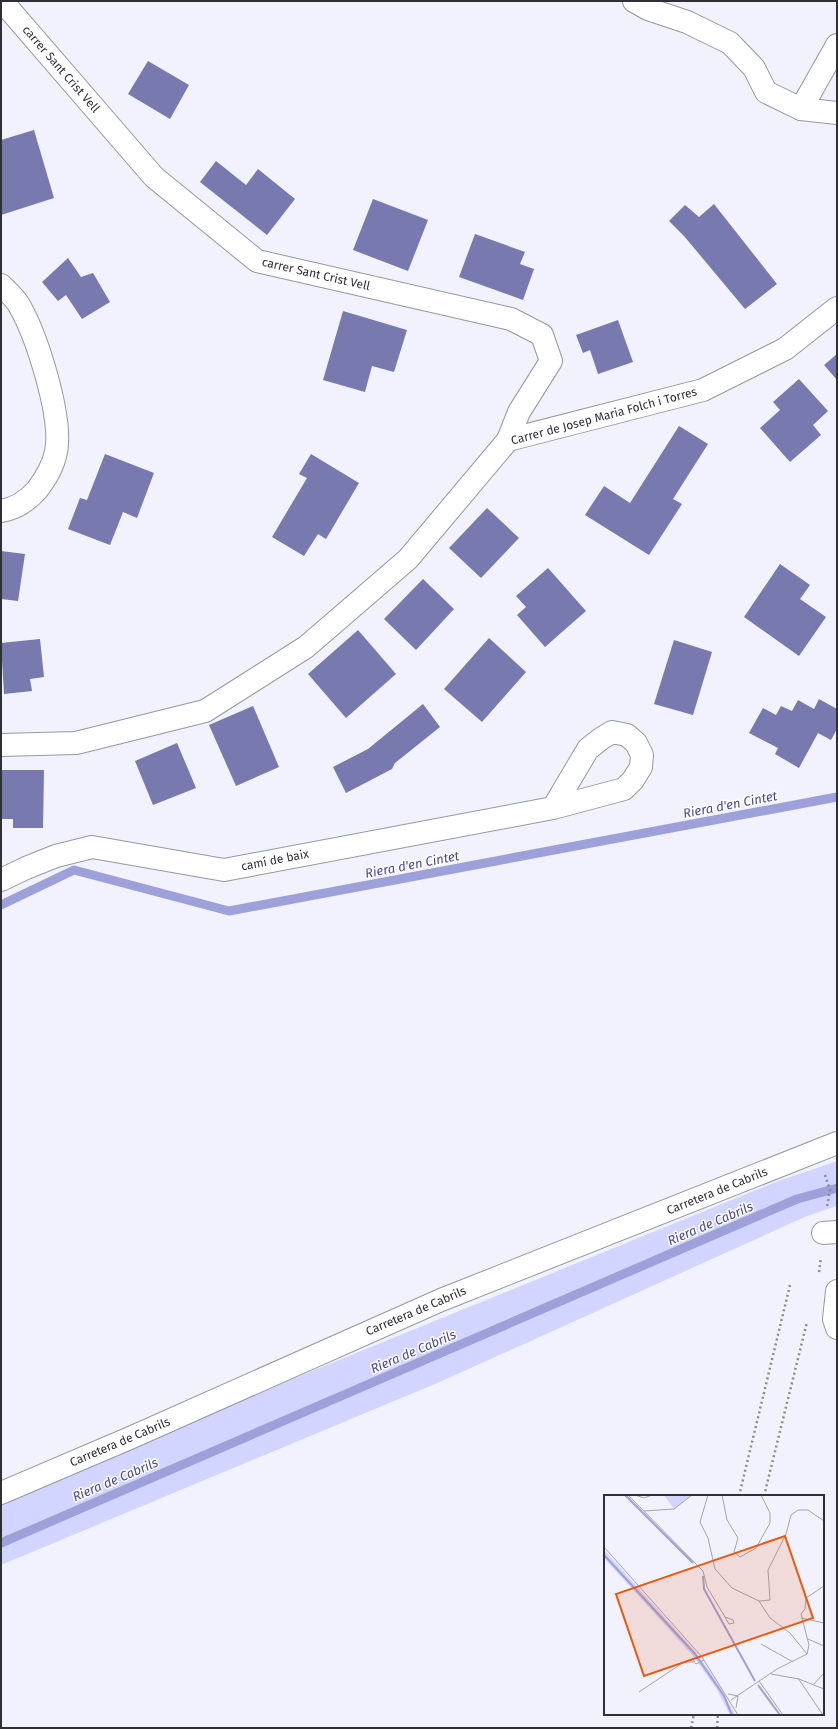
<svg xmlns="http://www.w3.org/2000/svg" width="838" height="1729" viewBox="0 0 838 1729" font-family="'Fira Sans',sans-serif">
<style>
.green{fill:#d2d5ff}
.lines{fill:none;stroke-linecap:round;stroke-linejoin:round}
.stream{stroke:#9ea0d9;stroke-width:9}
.building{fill:#7779af}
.minor-casing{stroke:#9697a5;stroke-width:24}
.path{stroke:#8a8b94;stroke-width:2.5;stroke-dasharray:2 3;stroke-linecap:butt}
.minor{stroke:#fff;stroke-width:22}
.labels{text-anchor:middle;stroke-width:3;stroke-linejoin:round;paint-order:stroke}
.street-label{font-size:12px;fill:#2f3036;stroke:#fff}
.water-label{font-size:13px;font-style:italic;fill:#4a488e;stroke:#fff}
.inset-river{fill:none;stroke:#9ea0d9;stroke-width:2}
.inset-road{fill:none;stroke:#a3a4ae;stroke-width:1}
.view{fill:#e8590c;fill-opacity:0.15;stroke:#e8590c;stroke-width:2}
.inset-edge{fill:none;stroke:#2f3036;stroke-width:2}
</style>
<rect width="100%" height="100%" fill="#f1f2fe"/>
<!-- green -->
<polygon class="green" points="837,1161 837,1206 807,1216 442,1381 1,1565 1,1505 207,1414 773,1183"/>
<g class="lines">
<!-- stream -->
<g class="stream">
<polyline points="1,905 74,870 229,911 837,797"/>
<polyline points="1,1543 797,1199 837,1188"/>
</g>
</g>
<!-- building -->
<g class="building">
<polygon points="148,61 189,85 170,119 128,94"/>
<polygon points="34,130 54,198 1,215 1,140"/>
<polygon points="216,161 246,185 258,169 295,199 267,235 200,182"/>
<polygon points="373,199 428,220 408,271 353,250"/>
<polygon points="714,204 777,284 745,309 684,236 669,221 685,205 699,217"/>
<polygon points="475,234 525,252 520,264 534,269 523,300 459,277"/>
<polygon points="68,258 81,277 93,273 110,302 82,319 66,295 58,301 42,282"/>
<polygon points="343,311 407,330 394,372 372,366 365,392 323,380"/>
<polygon points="618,320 633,362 598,374 590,350 583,353 576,335"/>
<polygon points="837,354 837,380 824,365"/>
<polygon points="799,379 828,411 813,425 821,435 790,462 760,428 780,410 773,402"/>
<polygon points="679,426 708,444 673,499 682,504 649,555 585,515 604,486 630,503"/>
<polygon points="105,454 154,473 137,518 123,512 110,545 68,529 80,498 87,500"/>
<polygon points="311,454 359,483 326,539 318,534 304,556 272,537 307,478 299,474"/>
<polygon points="487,508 519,538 481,578 449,548"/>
<polygon points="1,551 25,554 18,601 1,599"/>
<polygon points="780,564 810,585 800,599 826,617 799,656 744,617"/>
<polygon points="548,568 586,611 545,647 517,615 526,607 516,596"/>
<polygon points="423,579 454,609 416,650 384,619"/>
<polygon points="358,630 396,674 346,718 308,674"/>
<polygon points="489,638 526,672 482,722 444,689"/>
<polygon points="40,639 44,677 30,679 32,691 4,694 1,643"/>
<polygon points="674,640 712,652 693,715 654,704"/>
<polygon points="819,699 837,709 837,729 831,740 818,733 799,768 775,754 778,748 749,733 763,708 776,715 781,706 792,711 798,700 814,709"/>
<polygon points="423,704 440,727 395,763 392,769 346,793 333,767 368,749"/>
<polygon points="253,706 279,767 236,786 209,725"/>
<polygon points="177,743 196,788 153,805 135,761"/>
<polygon points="1,770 44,770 43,828 13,828 13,819 1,819"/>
</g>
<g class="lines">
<!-- minor casing -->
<g class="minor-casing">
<g id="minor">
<polyline points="2,1 154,177 257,261 511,319 542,335 551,361 519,412 508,440"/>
<polyline points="634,1 648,9 687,22 730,43 754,68 766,92 801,109 837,113"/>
<polyline points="801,109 837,45"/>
<path d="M1,285C7,291 15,298 19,305C37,336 63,418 56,452C53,467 46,478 37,490C27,501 15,509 1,511"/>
<polyline points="1,745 76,743 205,711 306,647 408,559 508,440 703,390 785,349 837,308"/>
<polyline points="1,880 26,868 56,856 92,847 224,870 553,808 624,789 633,780 641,767 642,755 636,743 627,735 612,732 602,738 588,749 553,808"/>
<polyline points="823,1233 837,1232"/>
<polyline points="837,1291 834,1319 837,1328"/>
<polyline points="1,1493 130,1438 441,1300 837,1143"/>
</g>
</g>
<!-- path -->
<g class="path">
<polyline points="825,1175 830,1190 827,1207"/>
<polyline points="819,1272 821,1257"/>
<polyline points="739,1496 790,1285"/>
<polyline points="764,1496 807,1322"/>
<polyline points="691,1728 694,1714"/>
<polyline points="717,1728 718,1714"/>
</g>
<!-- minor -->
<use href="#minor" class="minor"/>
</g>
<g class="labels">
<!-- street labels -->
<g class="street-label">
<text transform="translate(61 69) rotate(49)" y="4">carrer Sant Crist Vell</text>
<text transform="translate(316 274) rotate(13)" y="4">carrer Sant Crist Vell</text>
<text transform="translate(604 416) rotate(-15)" y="4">Carrer de Josep Maria Folch i Torres</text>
<text transform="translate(275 860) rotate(-11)" y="4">camí de baix</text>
<text transform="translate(717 1191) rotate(-22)" y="4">Carretera de Cabrils</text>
<text transform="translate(416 1311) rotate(-23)" y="4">Carretera de Cabrils</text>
<text transform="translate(120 1442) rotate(-23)" y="4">Carretera de Cabrils</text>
</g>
<!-- water labels -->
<g class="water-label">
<text transform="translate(730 804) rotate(-11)" y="5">Riera d'en Cintet</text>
<text transform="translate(412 864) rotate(-11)" y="5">Riera d'en Cintet</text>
<text transform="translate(710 1223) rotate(-23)" y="5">Riera de Cabrils</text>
<text transform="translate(413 1351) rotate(-23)" y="5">Riera de Cabrils</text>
<text transform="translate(115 1479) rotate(-23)" y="5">Riera de Cabrils</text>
</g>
</g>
<!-- overview -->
<g transform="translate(604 1495)">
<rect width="220" height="220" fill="#f1f2fe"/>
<path d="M60,0H87L70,14ZM0,55L91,156L116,191L131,220H126L112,193L89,161L0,63Z" fill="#d2d5ff"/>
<path class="inset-river" d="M21,0L89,68M0,60L91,159L120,201L128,220M99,81L100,94L151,186M154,190L176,220"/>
<path class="inset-road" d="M24,0L99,76L103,92L121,122L125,129L130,128L129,125L121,122M31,0L40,3L48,0M104,0L96,27L104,43L111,74L128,93L155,106L166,123L186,138L203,159M118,0L123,25L134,43L130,57L136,62L152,53L166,28V18L157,0M40,16L70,14L88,0M0,52L98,162L134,220M155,106L166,105L164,75L182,39L187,20L194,15H204L220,26M197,123L220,128M204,144L220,151M157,149L189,167M88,163L92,169L100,165M167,179L195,184L220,194M194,183L219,220M155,186L179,220M210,189L220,178M35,197L80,167H90M124,199L134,201L132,213M127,205L173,174L203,159L205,150L197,119L201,114L202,103L220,91"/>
<path class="view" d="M181,41L209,123L40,181L12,99Z"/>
<rect width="220" height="220" class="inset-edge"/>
</g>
<!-- border -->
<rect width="838" height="1729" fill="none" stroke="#2f3036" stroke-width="4"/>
</svg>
